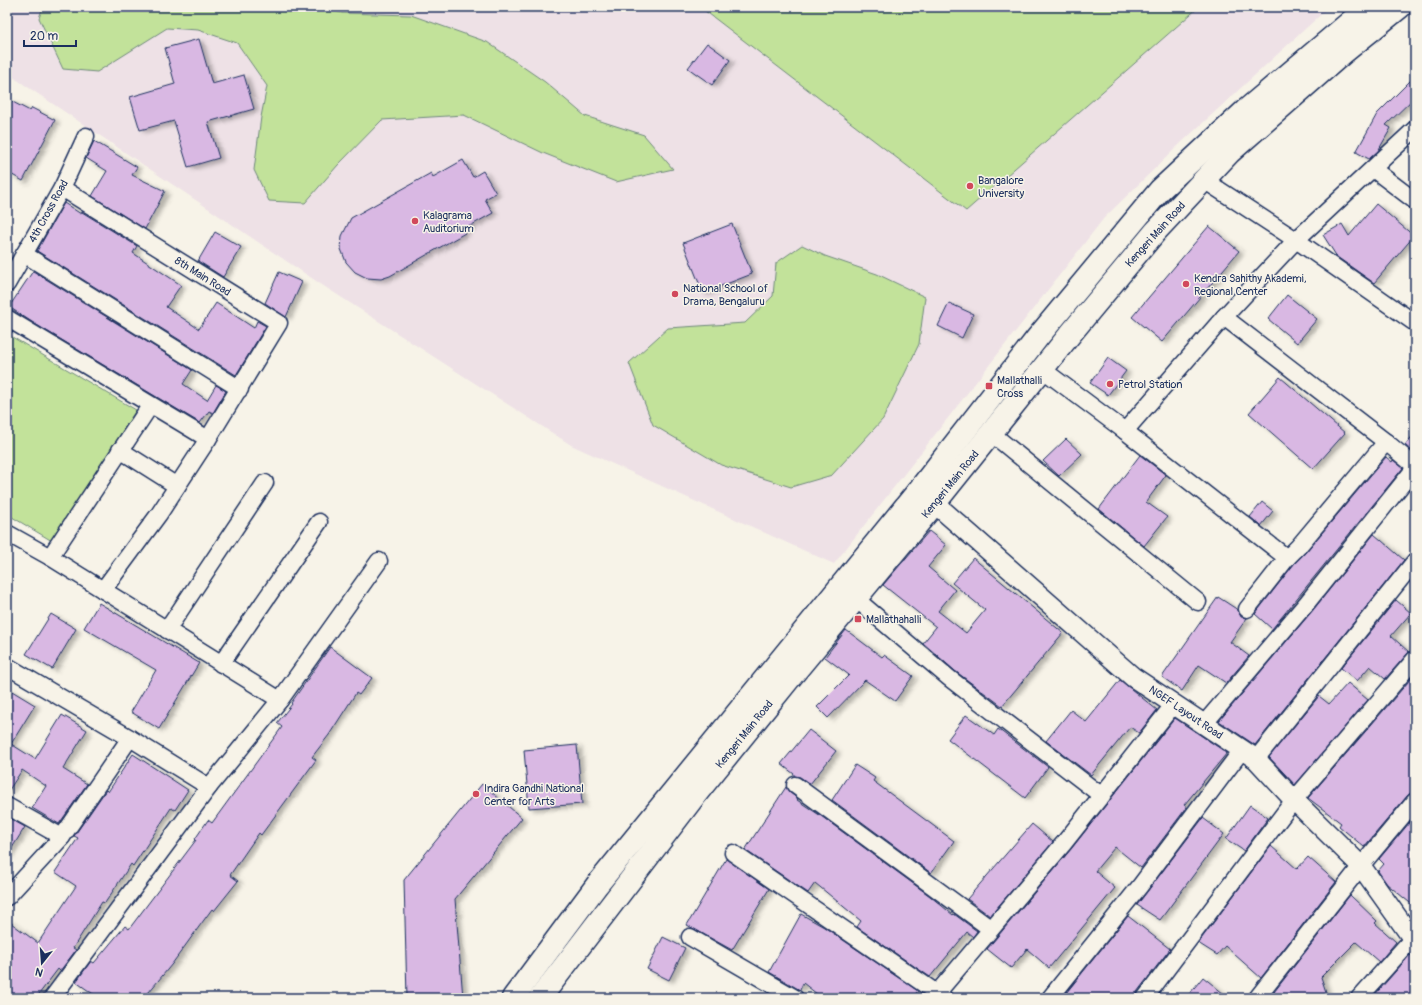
<svg xmlns="http://www.w3.org/2000/svg" width="1422" height="1005" viewBox="0 0 1422 1005" font-family="Pangolin,sans-serif">
<style>
.built{fill:#eee1e6}
.green{fill:#c2e29a;stroke:#6e887c}
.building{fill:#d9b8e3;stroke:#1b2f5e;filter:url(#shadow)}
.lines{fill:none;stroke-linecap:round;stroke-linejoin:round}
.minor-casing{stroke:#1b2f5e;stroke-width:19}
.tertiary-casing{stroke:#1b2f5e;stroke-width:22}
.primary-casing{stroke:#1b2f5e;stroke-width:25}
.minor{stroke:#f7f3e8;stroke-width:16}
.tertiary{stroke:#f7f3e8;stroke-width:19}
.primary{stroke:#f7f3e8;stroke-width:22}
.poi-dot{fill:#d1495b;stroke:#f7f3e8;stroke-width:1.5}
.labels{text-anchor:middle;stroke-width:3;stroke-linejoin:round;paint-order:stroke}
.poi-label{font-size:11px;fill:#1b2f5e;stroke:#f7f3e8;text-anchor:start}
.street-label{font-size:11px;fill:#1b2f5e;stroke:#f7f3e8}
</style>
<defs>
<filter id="shadow"><feDropShadow dx="4.5" dy="2.5" stdDeviation="2" flood-color="#0004"/></filter>
</defs>
<rect width="100%" height="100%" fill="#f7f3e8"/>
<filter id="ink" filterUnits="userSpaceOnUse"><feTurbulence type="fractalNoise" baseFrequency=".025" numOctaves="2"/><feDisplacementMap in="SourceGraphic" scale="8" xChannelSelector="R" yChannelSelector="G"/><feConvolveMatrix kernelMatrix="1 2 1 2 8 2 1 2 1" color-interpolation-filters="sRGB"/></filter>
<g filter="url(#ink)">
<!-- built -->
<polygon class="built" points="7,7 1329,7 1181,143 1104,218 834,564 571,445 319,283 7,73"/>
<!-- green -->
<g class="green">
<polygon points="43,7 319,7 342,13 411,15 487,42 545,82 585,116 644,135 673,169 616,182 543,153 464,115 382,120 338,165 305,203 269,201 254,170 261,117 267,86 237,43 198,30 167,28 97,72 63,69 39,18"/>
<polygon points="700,7 1199,7 966,211"/>
<polygon points="802,245 825,256 877,274 925,297 919,344 883,419 832,475 791,487 721,465 653,425 629,363 668,328 745,323 773,296 776,263"/>
<polygon points="7,334 136,410 52,541 7,514"/>
</g>
<!-- building -->
<g class="building">
<polygon points="199,39 212,84 244,75 254,109 208,122 219,158 188,167 174,121 140,130 130,97 175,84 165,48"/>
<polygon points="707,43 730,60 712,85 688,68"/>
<polygon points="1415,76 1415,97 1386,125 1391,128 1378,151 1369,159 1356,152 1377,114"/>
<polygon points="7,99 30,111 32,108 55,120 23,181 7,172"/>
<polygon points="94,141 137,167 132,175 165,191 145,229 92,196 107,171 86,158"/>
<polygon points="463,160 473,177 483,171 496,193 485,199 493,213 463,230 465,233 390,276 381,279 367,278 355,272 346,262 341,249 342,236 351,218 431,173 433,177"/>
<polygon points="64,203 81,214 82,212 137,246 133,253 181,285 166,307 199,329 216,303 254,328 257,321 266,326 236,375 37,251"/>
<polygon points="1376,204 1414,236 1374,283 1337,257 1323,235 1342,224 1349,236"/>
<polygon points="732,224 752,274 703,293 683,243"/>
<polygon points="1209,226 1239,251 1162,342 1132,317"/>
<polygon points="215,232 241,247 223,277 198,261"/>
<polygon points="33,271 192,370 183,384 207,400 216,385 226,391 213,413 209,411 200,423 35,324 9,307"/>
<polygon points="279,272 302,282 286,317 265,303"/>
<polygon points="1287,295 1317,319 1297,343 1268,319"/>
<polygon points="949,303 973,314 962,338 938,326"/>
<polygon points="1108,358 1126,371 1108,395 1090,383"/>
<polygon points="1280,377 1345,433 1313,469 1249,413"/>
<polygon points="1415,433 1415,454 1405,445"/>
<polygon points="1066,439 1082,454 1059,476 1043,461"/>
<polygon points="1140,455 1166,475 1146,502 1167,517 1144,546 1099,509"/>
<polygon points="1386,457 1392,462 1393,460 1403,468 1272,629 1255,614 1294,564 1305,553"/>
<polygon points="1262,502 1273,511 1261,526 1250,517"/>
<polygon points="929,531 946,545 928,567 955,590 938,611 966,633 985,610 952,583 973,558 1063,633 1002,706 955,671 923,643 936,627 883,585"/>
<polygon points="1374,534 1404,560 1255,745 1219,721 1313,610"/>
<polygon points="1218,597 1238,610 1241,617 1247,618 1230,642 1249,656 1226,683 1199,665 1182,691 1162,677"/>
<polygon points="1396,600 1411,613 1391,636 1409,652 1385,679 1370,666 1357,681 1341,668"/>
<polygon points="99,603 199,663 159,729 131,712 156,670 84,628"/>
<polygon points="51,614 76,629 52,669 26,654"/>
<polygon points="846,630 882,657 884,655 913,676 895,701 865,680 828,718 817,707 849,675 825,657"/>
<polygon points="330,647 372,678 359,695 356,693 329,735 312,757 316,760 261,835 259,833 230,875 238,881 214,911 212,909 172,964 144,998 99,998 76,982 91,961 94,963 125,926 129,929 196,840 195,839 208,820 212,823 282,727 277,723 292,704 291,703"/>
<polygon points="1415,674 1415,792 1408,795 1364,847 1339,826 1341,823 1308,798"/>
<polygon points="1120,680 1157,710 1139,733 1130,727 1091,775 1046,741 1071,710 1086,722"/>
<polygon points="1348,683 1368,700 1295,785 1269,757 1319,696 1329,704"/>
<polygon points="7,688 35,705 11,744 35,759 62,715 87,730 63,769 87,784 59,824 32,808 46,786 22,770 7,793"/>
<polygon points="966,715 994,735 998,729 1048,767 1025,798 948,739"/>
<polygon points="1175,718 1227,753 1184,805 1187,807 1141,868 1115,847 1095,871 1115,888 1049,968 1027,949 1011,968 987,949 1071,849"/>
<polygon points="809,730 836,751 810,784 800,777 794,776 794,774 781,764"/>
<polygon points="577,745 582,804 529,808 524,750"/>
<polygon points="133,754 188,790 175,810 171,808 133,866 131,864 105,903 102,902 73,948 76,950 60,971 58,969 36,998 7,998 7,920 38,943 76,886 55,872 78,838 74,836 106,790 108,792"/>
<polygon points="855,765 875,778 873,781 954,841 931,873 832,800"/>
<polygon points="482,784 522,818 455,899 463,998 407,998 404,880"/>
<polygon points="786,787 789,792 798,799 797,800 821,816 930,896 953,915 954,914 977,931 973,937 967,932 930,977 857,927 861,921 815,883 808,893 745,850"/>
<polygon points="1250,805 1268,818 1244,851 1226,839"/>
<polygon points="1415,816 1415,907 1387,884 1378,871 1384,864 1379,859"/>
<polygon points="7,817 25,827 7,856"/>
<polygon points="1203,818 1224,834 1160,920 1137,905"/>
<polygon points="1032,824 1053,842 990,916 967,899"/>
<polygon points="1271,846 1297,869 1308,857 1336,882 1261,978 1225,946 1217,955 1198,943"/>
<polygon points="726,859 769,889 732,950 687,925"/>
<polygon points="1350,895 1377,921 1375,923 1396,942 1379,962 1356,942 1321,977 1326,992 1321,998 1280,998 1274,992"/>
<polygon points="801,914 824,927 918,991 912,998 822,998 803,983 800,990 769,972"/>
<polygon points="1128,916 1170,949 1137,992 1136,998 1062,998"/>
<polygon points="663,937 685,948 669,980 647,969"/>
<polygon points="1410,955 1415,959 1415,998 1372,998"/>
<polygon points="1203,977 1229,998 1186,998"/>
</g>
<g class="lines">
<!-- minor casing -->
<g class="minor-casing">
<g id="minor">
<polyline points="1415,129 1296,240 1415,323"/>
<polyline points="1373,169 1415,201"/>
<polyline points="24,254 240,389"/>
<polyline points="7,284 62,188 86,136"/>
<polyline points="1224,317 1386,442 1415,466"/>
<polyline points="7,318 208,439 279,323 62,188"/>
<polyline points="1042,369 1125,431 1224,317 1296,240 1204,180"/>
<polyline points="1125,431 1287,558 1298,547 1386,442"/>
<polyline points="991,433 1198,602"/>
<polyline points="120,450 177,486"/>
<polyline points="7,533 50,557 280,700"/>
<polyline points="50,557 150,406"/>
<polyline points="103,590 159,514 208,439"/>
<polyline points="856,599 949,678 1102,796"/>
<polyline points="1247,609 1287,558"/>
<polyline points="167,630 265,483"/>
<polyline points="221,664 319,522"/>
<polyline points="7,666 130,738 209,787"/>
<polyline points="1204,724 1306,604 1415,468"/>
<polyline points="1256,759 1415,561"/>
<polyline points="795,785 991,929"/>
<polyline points="7,806 62,837"/>
<polyline points="733,853 944,998"/>
<polyline points="7,897 62,837 130,738"/>
<polyline points="690,937 795,998"/>
<polyline points="52,998 209,787 280,700 379,561"/>
<polyline points="933,998 1064,843 1174,704"/>
<polyline points="1050,998 1140,886 1242,750"/>
<polyline points="1145,998 1294,800 1415,659"/>
<polyline points="1257,998 1361,866 1415,801"/>
<polyline points="1359,998 1412,939"/>
</g>
</g>
<!-- tertiary casing -->
<g class="tertiary-casing">
<polyline id="tertiary" points="924,494 1133,677 1256,759 1294,800 1361,866 1415,942"/>
</g>
<!-- primary casing -->
<g class="primary-casing">
<g id="primary">
<polyline points="513,998 597,885 919,490 1038,337 1160,190 1245,111 1368,7"/>
<polyline points="540,998 696,794 789,679 935,503 1072,332 1155,232 1230,152 1343,53 1400,7"/>
</g>
</g>
<!-- minor -->
<use href="#minor" class="minor"/>
<!-- tertiary -->
<use href="#tertiary" class="tertiary"/>
<!-- primary -->
<use href="#primary" class="primary"/>
</g>
</g>
<!-- markers -->
<g class="poi-dot">
<circle cx="970" cy="186" r="4"/>
<circle cx="415" cy="221" r="4"/>
<circle cx="1186" cy="284" r="4"/>
<circle cx="675" cy="294" r="4"/>
<circle cx="1110" cy="384" r="4"/>
<rect x="985" y="382" width="8" height="8" rx="2"/>
<rect x="854" y="615" width="8" height="8" rx="2"/>
<circle cx="476" cy="794" r="4"/>
</g>
<g class="labels">
<!-- poi labels -->
<g class="poi-label">
<text x="978" y="184">Bangalore<tspan x="978" dy="13">University</tspan></text>
<text x="423" y="219">Kalagrama<tspan x="423" dy="13">Auditorium</tspan></text>
<text x="1194" y="282">Kendra Sahithy Akademi,<tspan x="1194" dy="13">Regional Center</tspan></text>
<text x="683" y="292">National School of<tspan x="683" dy="13">Drama, Bengaluru</tspan></text>
<text x="997" y="384">Mallathalli<tspan x="997" dy="13">Cross</tspan></text>
<text x="1118" y="388">Petrol Station</text>
<text x="866" y="623">Mallathahalli</text>
<text x="484" y="792">Indira Gandhi National<tspan x="484" dy="13">Center for Arts</tspan></text>
</g>
<!-- street labels -->
<g class="street-label">
<text transform="translate(48 211) rotate(-61)" y="4">4th Cross Road</text>
<text transform="translate(1155 234) rotate(-48)" y="4">Kengeri Main Road</text>
<text transform="translate(203 276) rotate(32)" y="4">8th Main Road</text>
<text transform="translate(950 484) rotate(-51)" y="4">Kengeri Main Road</text>
<text transform="translate(1186 712) rotate(34)" y="4">NGEF Layout Road</text>
<text transform="translate(744 734) rotate(-51)" y="4">Kengeri Main Road</text>
</g>
</g>
<!-- margin -->
<rect width="1422" height="1005" fill="none" stroke="#f7f3e8" stroke-width="24"/>
<rect x="12" y="12" width="1398" height="981" fill="none" stroke="#1b2f5e" stroke-width="1.5" filter="url(#ink)"/>
<!-- north arrow -->
<g transform="translate(42 963) rotate(197)" stroke="#f7f3e8" stroke-width="3" paint-order="stroke">
<path d="M0-3L7 15L0 10L-7 15Z" fill="#1b2f5e"/>
<text y="-6" font-size="11" font-weight="bold" text-anchor="middle" fill="#1b2f5e">N</text>
</g>
<!-- scale -->
<path d="M24 40v6h52v-6" fill="none" stroke="#1b2f5e" stroke-width="2"/>
<text x="30" y="40" font-size="12" fill="#1b2f5e" stroke="#f7f3e8" stroke-width="3" paint-order="stroke">20 m</text>
</svg>
